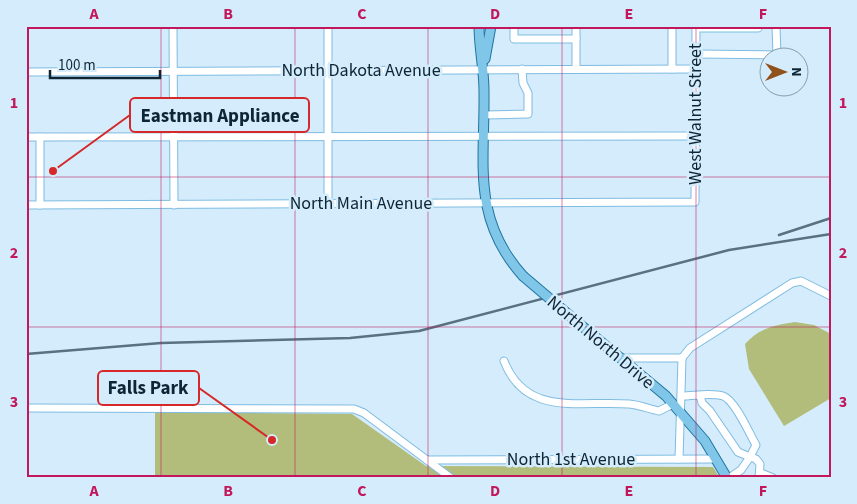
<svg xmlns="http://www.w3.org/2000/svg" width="857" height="504" viewBox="0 0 857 504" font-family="'Source Sans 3',sans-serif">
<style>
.green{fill:#b2bd7c}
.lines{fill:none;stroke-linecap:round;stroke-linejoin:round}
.minor-casing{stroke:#7fbce1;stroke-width:9}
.major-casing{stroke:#2075a1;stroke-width:11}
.minor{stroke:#fff;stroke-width:7}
.major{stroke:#80c6e9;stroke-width:9}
.rail{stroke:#597180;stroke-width:2.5}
.major-bridge-casing{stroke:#2075a1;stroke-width:11;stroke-linecap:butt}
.major-bridge{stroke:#80c6e9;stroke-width:9}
.grid{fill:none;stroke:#c2185b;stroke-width:1;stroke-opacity:0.55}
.labels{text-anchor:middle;stroke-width:5;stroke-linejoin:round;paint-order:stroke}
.street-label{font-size:18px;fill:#0d2635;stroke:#d4ecfb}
.leader{fill:none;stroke:#d62828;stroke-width:2}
.callout-dot{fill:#d62828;stroke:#d4ecfb;stroke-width:2}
.callout{fill:#d4ecfb;stroke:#d62828;stroke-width:2}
.callout-label{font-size:19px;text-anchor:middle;font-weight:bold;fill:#0d2635}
.neatline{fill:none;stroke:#c2185b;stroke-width:2}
.grid-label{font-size:16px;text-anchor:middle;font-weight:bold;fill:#c2185b}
</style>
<rect width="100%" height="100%" fill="#d4ecfb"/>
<!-- green -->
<g class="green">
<path d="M795,322L814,325L831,334V398L784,426L749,369L745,344C759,328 775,325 795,322Z"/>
<polygon points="155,412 352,414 426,466 713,467 720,478 155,478"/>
</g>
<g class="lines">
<!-- minor casing -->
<g class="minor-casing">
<g id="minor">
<polyline points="173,26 174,205"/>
<polyline points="328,26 328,203"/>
<polyline points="514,26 514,39 576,39"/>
<polyline points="672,26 672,69"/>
<polyline points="696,28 758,28 758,26"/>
<polyline points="696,54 777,55 776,26"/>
<polyline points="576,69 576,26"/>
<polyline points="26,72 696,69"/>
<polyline points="484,115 528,114 528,93 523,83 522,69"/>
<polyline points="26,137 695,136"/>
<polyline points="40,137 40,205"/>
<polyline points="26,205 695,202 696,26"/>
<polyline points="621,358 682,358"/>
<polyline points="682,358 690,348 792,283 801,281 831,296"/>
<path d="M504,361C526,418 581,400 629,404C640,405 649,409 659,411L673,404"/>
<path d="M682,396C694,396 711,392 723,396C735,400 749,433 756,445L750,457L738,452L710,411L702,403L700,395"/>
<polyline points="26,408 354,409 364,413 451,478"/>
<polyline points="679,459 682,358"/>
<polyline points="427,460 716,459"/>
<polyline points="761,473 773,478"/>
<polyline points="729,478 741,470 750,457 756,459 760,464 759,478"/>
</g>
</g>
<!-- major casing -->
<g class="major-casing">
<g id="major">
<path d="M479,26C479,48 484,69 484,91C485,163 471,218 523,276"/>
<polyline points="485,59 491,26"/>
<polyline points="576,321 666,396 705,441 727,478"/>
</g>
</g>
<!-- minor -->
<use href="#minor" class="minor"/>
<!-- major -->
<use href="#major" class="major"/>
<!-- rail -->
<g class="rail">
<polyline points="779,235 831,218"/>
<polyline points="26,354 161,343 350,338 419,331 729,250 831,234"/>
</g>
<!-- major-bridge casing -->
<g class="major-bridge-casing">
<polyline id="major-bridge" points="523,276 576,321"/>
</g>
<!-- major-bridge -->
<use href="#major-bridge" class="major-bridge"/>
</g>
<!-- grid -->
<path class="grid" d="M161,26V478M295,26V478M428,26V478M562,26V478M696,26V478M26,177H831M26,327H831"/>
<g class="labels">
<!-- street labels -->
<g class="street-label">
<text x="361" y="76">North Dakota Avenue</text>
<text transform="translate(695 114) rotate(-90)" y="6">West Walnut Street</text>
<text x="361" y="209">North Main Avenue</text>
<text transform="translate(601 342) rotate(40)" y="6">North North Drive</text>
<text x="571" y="465">North 1st Avenue</text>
</g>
</g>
<!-- callouts -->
<path class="leader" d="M53 171L130 115M272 440L199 388"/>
<g class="callout-dot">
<circle cx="53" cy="171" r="5"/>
<circle cx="272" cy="440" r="5"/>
</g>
<g class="callout">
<rect x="130" y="98" width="179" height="34" rx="5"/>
<rect x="98" y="371" width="101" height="34" rx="5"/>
</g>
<g class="callout-label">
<text x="220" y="122">Eastman Appliance</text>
<text x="148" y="394">Falls Park</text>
</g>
<!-- border -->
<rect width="857" height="504" fill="none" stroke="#d4ecfb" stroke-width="55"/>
<!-- north arrow -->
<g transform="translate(784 72) rotate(90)"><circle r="24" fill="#d4ecfb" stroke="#849dac"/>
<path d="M0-4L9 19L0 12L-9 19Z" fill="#91511a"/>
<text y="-8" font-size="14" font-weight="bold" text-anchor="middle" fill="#0d2635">N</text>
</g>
<!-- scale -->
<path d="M50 70v8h110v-8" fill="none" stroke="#0d2635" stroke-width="2.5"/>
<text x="58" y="70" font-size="15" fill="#0d2635" stroke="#d4ecfb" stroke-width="4" paint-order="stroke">100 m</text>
<rect x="28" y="28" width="802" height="448" class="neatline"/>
<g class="grid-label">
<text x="94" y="19">A</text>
<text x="228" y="19">B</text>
<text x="362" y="19">C</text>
<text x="495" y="19">D</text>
<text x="629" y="19">E</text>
<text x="763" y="19">F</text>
<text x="14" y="108">1</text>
<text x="843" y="108">1</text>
<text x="14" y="258">2</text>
<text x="843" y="258">2</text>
<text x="14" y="407">3</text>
<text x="843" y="407">3</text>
<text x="94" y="496">A</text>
<text x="228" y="496">B</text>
<text x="362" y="496">C</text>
<text x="495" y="496">D</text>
<text x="629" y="496">E</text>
<text x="763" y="496">F</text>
</g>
</svg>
